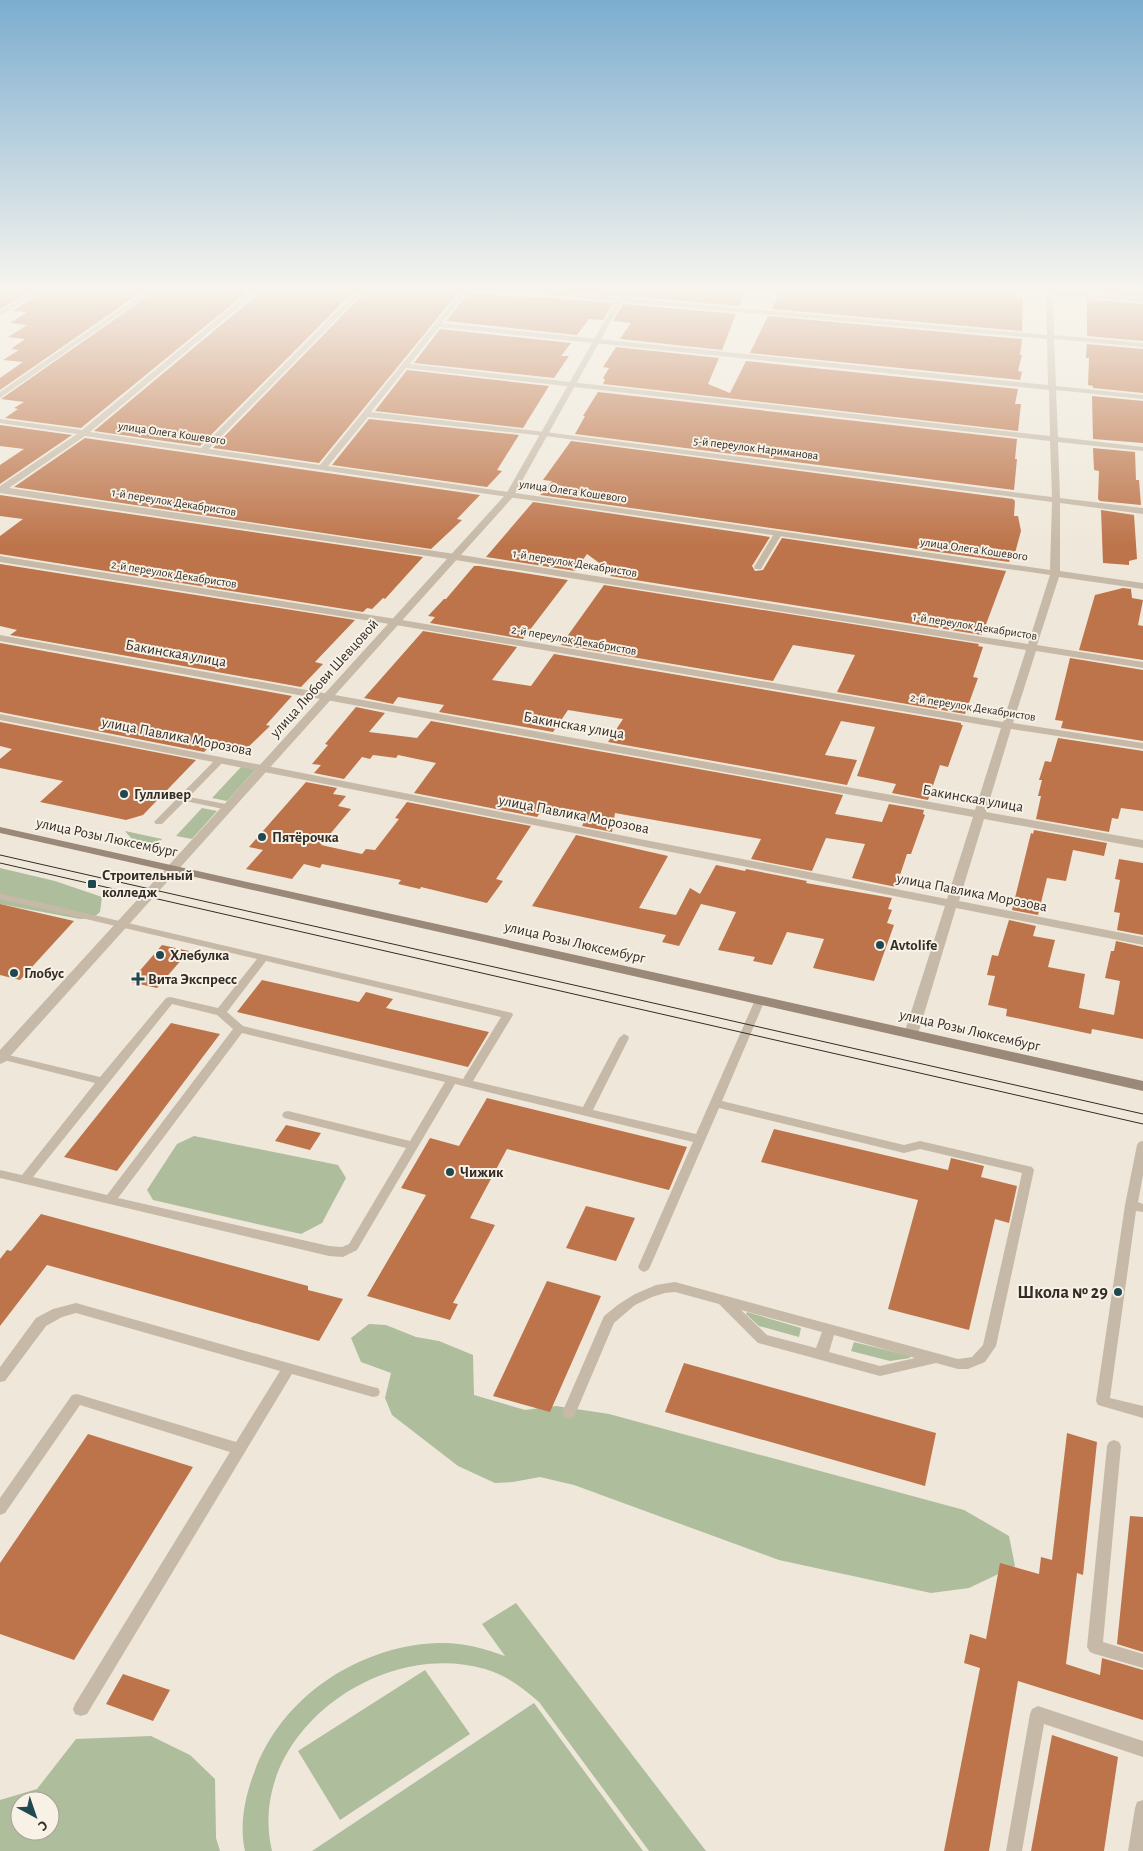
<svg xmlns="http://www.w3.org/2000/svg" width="1143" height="1851" viewBox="0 0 1143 1851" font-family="'Alegreya Sans',sans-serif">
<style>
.green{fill:#aebd9b;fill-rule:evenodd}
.building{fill:#bd744a}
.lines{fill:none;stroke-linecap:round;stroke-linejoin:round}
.service{fill:#c6b9a7;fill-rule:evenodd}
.minor{fill:#c6b9a7;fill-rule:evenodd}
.tertiary{fill:#c6b9a7;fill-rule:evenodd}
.secondary{fill:#9a8878;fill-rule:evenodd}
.tram{stroke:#332c27;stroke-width:1}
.poi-dot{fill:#204851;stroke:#f7f1e6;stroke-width:2}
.labels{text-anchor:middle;stroke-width:4;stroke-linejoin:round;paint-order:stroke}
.far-street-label{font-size:12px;fill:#332c27;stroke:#f7f1e6}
.street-label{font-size:15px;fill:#332c27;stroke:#f7f1e6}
.poi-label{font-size:15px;font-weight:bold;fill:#332c27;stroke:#f7f1e6;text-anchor:start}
.near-poi-label{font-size:18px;font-weight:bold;fill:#332c27;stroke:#f7f1e6;text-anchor:end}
</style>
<rect width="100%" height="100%" fill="#efe8da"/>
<!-- green -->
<g class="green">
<polygon points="242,766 256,769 227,801 212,798"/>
<polygon points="202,808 217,811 192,839 176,836"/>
<polygon points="125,831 162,839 150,852 142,851"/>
<polygon points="0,868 55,881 102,897 100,912 93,918 80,919 0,904"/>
<polygon points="194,1136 338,1165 346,1178 322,1223 301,1234 153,1200 147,1190 177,1144"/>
<polygon points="747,1312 801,1328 799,1337 759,1326 746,1314"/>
<polygon points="369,1324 386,1325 416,1337 439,1341 473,1355 474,1395 525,1410 556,1406 609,1414 964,1510 1009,1536 1015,1566 969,1588 931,1593 779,1560 574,1485 540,1477 513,1482 495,1483 458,1466 392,1415 385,1398 391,1373 361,1362 351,1338"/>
<polygon points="854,1342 910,1356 910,1358 890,1361 851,1351"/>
<path d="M516,1603L706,1851H649L539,1702C523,1688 506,1675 485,1669C379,1638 245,1736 272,1851H245C239,1827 245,1796 254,1773C281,1697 358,1646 438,1643C461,1642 484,1648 505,1656L482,1624Z"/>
<polygon points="425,1670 470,1734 340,1820 298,1751"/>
<polygon points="534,1703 643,1851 312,1851"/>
<path d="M151,1736L190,1755L215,1779L216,1838L220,1851H0V1800L37,1789L76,1739ZM20,1801H50V1831H20Z"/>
</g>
<!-- building -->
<g class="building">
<polygon points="0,287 37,287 0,309"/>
<polygon points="49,287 149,287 0,390 0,378 23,362 3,360 19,350 11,349 25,339 8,337 27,325 10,323 27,312 12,311"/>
<polygon points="161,287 252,288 81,428 5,418 18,409 14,408 24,402 1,399"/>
<polygon points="309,287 358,287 200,446 94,431 264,289 302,292"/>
<polygon points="370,287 410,287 458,293 319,463 213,448"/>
<polygon points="548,287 622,287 617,296 546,289"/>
<polygon points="632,287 698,287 696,291 743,294 739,306 627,296"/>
<polygon points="829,287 953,287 1017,294 1016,297 1023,298 1022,331 772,309 779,294 788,294 791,288 828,291"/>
<polygon points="1101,287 1128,287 1143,289 1143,296 1102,293"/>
<polygon points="468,293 540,298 541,297 613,303 603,320 589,319 577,335 446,321"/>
<polygon points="1087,299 1143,304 1143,341 1087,336"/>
<polygon points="623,304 736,314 722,350 620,339 631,323 613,321"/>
<polygon points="768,316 1022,339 1020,355 1022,355 1018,371 1022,372 1020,380 750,353"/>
<polygon points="440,329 571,343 561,356 569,356 554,378 414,363"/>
<polygon points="1087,344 1143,349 1143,393 1093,388 1093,386 1088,385 1089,358 1086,358"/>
<polygon points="616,347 719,358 708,384 730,393 746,361 1018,389 1015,404 1021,404 1018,431 603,384 605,380 603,378 609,368 603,367"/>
<polygon points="407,370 549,386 523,428 375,411"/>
<polygon points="598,392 1017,439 1015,459 1017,459 1014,490 575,434 585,416 583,416"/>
<polygon points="1092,396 1143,401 1143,443 1093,439"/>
<polygon points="369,419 519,435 497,470 502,471 487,487 332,465"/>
<polygon points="0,425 72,435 0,484 0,465 24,449 0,446"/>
<polygon points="85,438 480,495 457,519 462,520 431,549 14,487"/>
<polygon points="571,441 1013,499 1015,501 1014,516 1018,516 1021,531 1015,553 1012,552 1009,562 540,495 552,481 543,480"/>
<polygon points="1093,448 1135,452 1136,480 1139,480 1141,505 1100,501 1098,499 1099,471 1094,470"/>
<polygon points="0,495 423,557 385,599 383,598 372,609 367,608 363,612 0,554 0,536 23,519 0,516"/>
<polygon points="533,502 770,537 752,566 755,571 763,570 782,538 1006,571 982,635 610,576 613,573 587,554 575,571 486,557"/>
<polygon points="1101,510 1134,515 1137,559 1129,561 1129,565 1103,563"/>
<polygon points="0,564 355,620 315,662 323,664 301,687 10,635 17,630 0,626"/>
<polygon points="474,566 479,566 568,580 523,639 430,623 435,617 428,616 444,599 446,599"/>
<polygon points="604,585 979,644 978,646 983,647 973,677 978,678 965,714 837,692 855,655 793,645 773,681 561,645"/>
<polygon points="1123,588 1131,589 1132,598 1143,600 1138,625 1143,626 1143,660 1079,650 1095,595"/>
<polygon points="423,631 517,647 492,680 531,686 554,654 961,723 961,725 963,725 948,767 940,765 928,800 892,793 896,784 857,776 875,727 841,721 825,755 857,760 847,785 608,742 623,719 568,710 553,732 439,712 444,705 398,697 393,704 364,698"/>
<polygon points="0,643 292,696 266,725 270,726 243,752 211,745 204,752 0,712"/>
<polygon points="1070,658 1143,670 1143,741 1061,728 1063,721 1055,720"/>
<polygon points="356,707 385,713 369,732 417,738 431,721 843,795 835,814 882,822 889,804 924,810 923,814 925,815 911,854 907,854 896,887 852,878 865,844 826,838 812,871 751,859 761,839 615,813 612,832 582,826 584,822 540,813 537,817 414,793 436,763 398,755 396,758 373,755 370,759 362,757 344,779 314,773 321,765 312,764 328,745 325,744"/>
<polygon points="0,722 196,760 143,815 126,820 40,802 63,781 0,768 0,759 12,749 0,746"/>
<polygon points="1058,738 1143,751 1143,811 1121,808 1118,819 1112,818 1109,832 1036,819 1041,796 1038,796 1042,780 1039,780 1045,761 1051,762"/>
<polygon points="306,782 337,788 333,794 346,796 338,806 351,809 321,845 362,854 366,849 375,850 399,819 395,818 407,802 531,826 496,879 503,881 487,903 421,887 420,889 398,884 401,880 322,864 320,868 304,864 292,879 246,869 263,850 249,847"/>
<polygon points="1034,830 1107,843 1104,856 1073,850 1066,881 1047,878 1038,915 1012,910 1031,833 1033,834"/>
<polygon points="576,835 668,856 639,908 676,915 690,888 700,894 716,865 745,871 746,869 807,881 806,883 892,898 888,909 892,910 887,923 894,925 874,981 813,968 824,939 787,932 772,965 753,961 755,957 718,950 736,912 701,904 679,946 662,942 666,935 532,906"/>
<polygon points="1119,859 1143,863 1143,935 1117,930 1120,913 1114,912 1120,880 1115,879"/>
<polygon points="0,904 74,921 20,980 0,975"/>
<polygon points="1009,920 1036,926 1033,936 1055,940 1048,967 1085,974 1079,1008 1114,1015 1120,981 1105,978 1111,951 1114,951 1116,941 1143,947 1143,1039 1092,1029 1091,1034 1006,1016 1007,1009 988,1005 995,976 987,975 992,955 998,956"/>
<polygon points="162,945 189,951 157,988 130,982"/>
<polygon points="262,980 359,1002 366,992 393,999 386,1008 489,1032 468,1067 237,1012"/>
<polygon points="171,1023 220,1034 117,1171 64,1157"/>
<polygon points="487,1098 687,1147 669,1190 507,1149 470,1218 495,1225 453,1303 458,1304 450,1320 367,1296 426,1195 401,1188 430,1138 459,1146"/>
<polygon points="286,1125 321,1133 310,1150 275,1141"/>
<polygon points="774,1129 948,1170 951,1158 984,1166 981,1177 1017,1186 1009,1223 995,1219 969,1330 888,1309 918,1200 761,1162"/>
<polygon points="586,1206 635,1218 616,1261 566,1248"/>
<polygon points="41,1214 308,1286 308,1290 343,1299 319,1341 47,1265 0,1326 0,1259 7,1250 11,1251"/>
<polygon points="547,1281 601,1296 550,1412 493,1396"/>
<polygon points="684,1363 936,1433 925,1486 665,1412"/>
<polygon points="1067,1433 1097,1442 1083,1575 1077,1573 1066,1664 1100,1675 1102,1658 1143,1670 1143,1720 1018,1681 989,1851 944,1851 980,1668 964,1663 970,1634 986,1639 1000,1563 1039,1574 1041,1557 1052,1560"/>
<polygon points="88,1434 193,1467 74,1660 0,1634 0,1563"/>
<polygon points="1130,1516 1143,1517 1143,1652 1117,1644"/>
<polygon points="123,1674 170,1690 153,1721 106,1704"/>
<polygon points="1052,1735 1118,1757 1104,1851 1031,1851"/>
</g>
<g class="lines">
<!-- service -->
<g class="service">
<polygon points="775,532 782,534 761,569 755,569 754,567"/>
<polygon points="220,757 223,758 224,760 223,762 189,797 231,805 233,807 231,809 228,810 185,801 162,824 156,824 154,822 156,820 217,758"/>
<path d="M0,893L512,1013L513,1015L473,1081L583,1107L619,1038L624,1034L628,1036L629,1038L593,1110L696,1134L755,1000L756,998H764L765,1000L722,1101L904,1145L920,1141L1032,1167L1034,1170L996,1346L985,1362L968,1369H958L936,1363L880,1376L758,1343L719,1304L675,1292L665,1293L652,1297L635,1305L614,1323L574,1417L569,1419L564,1417L562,1413L604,1316L619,1304L635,1294L656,1285L675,1282L958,1359L972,1357L983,1345L1022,1173L920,1149L904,1153L719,1108L650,1267L648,1270L644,1272L640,1270L638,1267L693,1142L455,1084L357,1250L343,1257L329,1256L0,1178V1170L22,1175L95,1083L0,1059V1053L100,1077L166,998L170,997L218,1008L257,959L0,899ZM266,961L501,1017L463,1079L243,1026L227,1012ZM172,1004L217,1015L233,1029L107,1195L33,1177ZM242,1033L445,1082L410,1141L288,1111L284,1112L282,1115L284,1118L406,1148L349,1244L342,1247L329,1246L118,1198ZM741,1310L822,1332L816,1348L767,1335ZM834,1335L915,1358L880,1366L829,1352Z"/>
<polygon points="1143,1141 1143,1175 1138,1202 1143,1204 1143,1212 1136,1211 1110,1398 1143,1406 1143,1418 1098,1405 1096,1401 1125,1205 1137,1145 1139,1142"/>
<polygon points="76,1303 373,1387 378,1388 380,1392 378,1396 373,1397 292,1374 87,1714 81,1716 75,1714 73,1709 75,1704 230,1452 80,1405 5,1513 0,1515 0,1498 72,1395 77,1394 236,1442 280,1371 76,1313 62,1317 46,1326 5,1381 0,1382 0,1367 36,1318 53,1309"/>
<polygon points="1114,1440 1119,1442 1121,1446 1103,1642 1143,1654 1143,1668 1095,1654 1090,1652 1087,1647 1107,1446 1109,1442"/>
<polygon points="1038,1706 1143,1741 1143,1757 1044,1724 1022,1851 1006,1851 1030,1714 1032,1709"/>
<polygon points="1143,1800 1143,1851 1128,1851 1135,1808 1137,1802"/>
</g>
<!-- minor -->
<g class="minor">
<polygon points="40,287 47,287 0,316 0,311"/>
<polygon points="152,287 159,287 0,398 0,392"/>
<path d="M256,287H263L90,432L201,448L361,287H368L209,449L320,465L465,287H471L442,323L1048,385L1047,339L475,289L472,287H497L1047,335L1046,294L980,289L977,287L1046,290V287H1052V291L1143,298V302L1053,295L1054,335L1143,343V347L1054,339L1056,386L1143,395V399L1056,390L1058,437L1143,447V451L1058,442L1060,498L1143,508V514L1060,503V571L1143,583V589L1059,577L1037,645L1143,662V668L1036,651L1013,723L1143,743V749L1011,729L986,812L1143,840V848L984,819L959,901L1143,937V945L956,908L918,1034L916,1037H906L904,1034L945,906L0,720V714L947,899L973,817L0,641V635L975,810L1001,728L396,625L0,562V556L396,619L1003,722L1026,650L455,560L0,493V486L77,434L0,423V419L82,430ZM439,327L1049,390L1050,436L410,364ZM406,368L1050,441L1052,497L545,432L371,412ZM368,417L545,436L1052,502L1050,570L328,466ZM85,436L1050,575L1028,644L455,554L9,488Z"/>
<polygon points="173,864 179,868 177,871 5,1062 0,1064 0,1050 169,865"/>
</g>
<!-- tertiary -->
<polygon class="tertiary" points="624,287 630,287 513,497 177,871 169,871 167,868 169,865 506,494"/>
<!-- secondary -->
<polygon class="secondary" points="0,827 1143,1081 1143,1091 0,833"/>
<!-- tram -->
<g class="tram">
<polyline points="0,855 1143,1114"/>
<polyline points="0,863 1143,1124"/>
</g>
</g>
<!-- sky -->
<linearGradient id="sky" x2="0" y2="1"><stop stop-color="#7cadcf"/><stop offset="0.53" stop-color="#f8f5ee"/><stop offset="1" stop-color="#f8f5ee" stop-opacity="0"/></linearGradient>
<rect width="1143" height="546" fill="url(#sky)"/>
<!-- markers -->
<g class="poi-dot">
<circle cx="124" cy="794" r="5"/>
<circle cx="262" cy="837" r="5"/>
<rect x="87" y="879" width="10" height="10" rx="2.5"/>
<circle cx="880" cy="945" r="5"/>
<circle cx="160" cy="955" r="5"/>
<circle cx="14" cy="973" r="5"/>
<path d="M135.5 971.5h5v5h5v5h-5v5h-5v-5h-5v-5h5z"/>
<circle cx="450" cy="1172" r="5"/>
<circle cx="1118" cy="1292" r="5"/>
</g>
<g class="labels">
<!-- far-street labels -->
<g class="far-street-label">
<text transform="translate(172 433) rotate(8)" y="4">улица Олега Кошевого</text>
<text transform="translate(756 448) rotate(7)" y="4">5-й переулок Нариманова</text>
<text transform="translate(573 491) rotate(8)" y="4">улица Олега Кошевого</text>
<text transform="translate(174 502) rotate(9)" y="4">1-й переулок Декабристов</text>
<text transform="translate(974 549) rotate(8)" y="4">улица Олега Кошевого</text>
<text transform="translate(575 563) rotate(9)" y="4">1-й переулок Декабристов</text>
<text transform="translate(174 574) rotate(9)" y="4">2-й переулок Декабристов</text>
<text transform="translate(975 626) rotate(9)" y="4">1-й переулок Декабристов</text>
<text transform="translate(574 640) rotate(10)" y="4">2-й переулок Декабристов</text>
<text transform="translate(973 707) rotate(9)" y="4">2-й переулок Декабристов</text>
</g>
<!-- street labels -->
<g class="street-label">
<text transform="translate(176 653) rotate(10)" y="5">Бакинская улица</text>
<text transform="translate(324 678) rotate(-48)" y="5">улица Любови Шевцовой</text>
<text transform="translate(574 725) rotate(10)" y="5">Бакинская улица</text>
<text transform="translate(177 736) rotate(11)" y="5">улица Павлика Морозова</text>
<text transform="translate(973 798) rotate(10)" y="5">Бакинская улица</text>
<text transform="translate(574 814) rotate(11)" y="5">улица Павлика Морозова</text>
<text transform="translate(107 837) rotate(12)" y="5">улица Розы Люксембург</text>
<text transform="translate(972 892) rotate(11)" y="5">улица Павлика Морозова</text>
<text transform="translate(575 942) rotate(13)" y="5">улица Розы Люксембург</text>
<text transform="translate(970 1030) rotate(13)" y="5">улица Розы Люксембург</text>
</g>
<!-- poi labels -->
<g class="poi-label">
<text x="134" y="799">Гулливер</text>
<text x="272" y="842">Пятёрочка</text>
<text x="102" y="880">Строительный<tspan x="102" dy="17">колледж</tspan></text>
<text x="890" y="950">Avtolife</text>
<text x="170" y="960">Хлебулка</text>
<text x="24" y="978">Глобус</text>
<text x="148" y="984">Вита Экспресс</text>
<text x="460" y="1177">Чижик</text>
</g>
<!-- near-poi labels -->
<g class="near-poi-label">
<text x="1108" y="1298">Школа № 29</text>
</g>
</g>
<!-- north arrow -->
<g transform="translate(35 1816) rotate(140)"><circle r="24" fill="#f7f1e6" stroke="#a9a29a"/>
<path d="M0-4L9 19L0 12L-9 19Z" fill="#204851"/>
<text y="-8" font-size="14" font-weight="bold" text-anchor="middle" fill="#332c27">С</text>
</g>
</svg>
